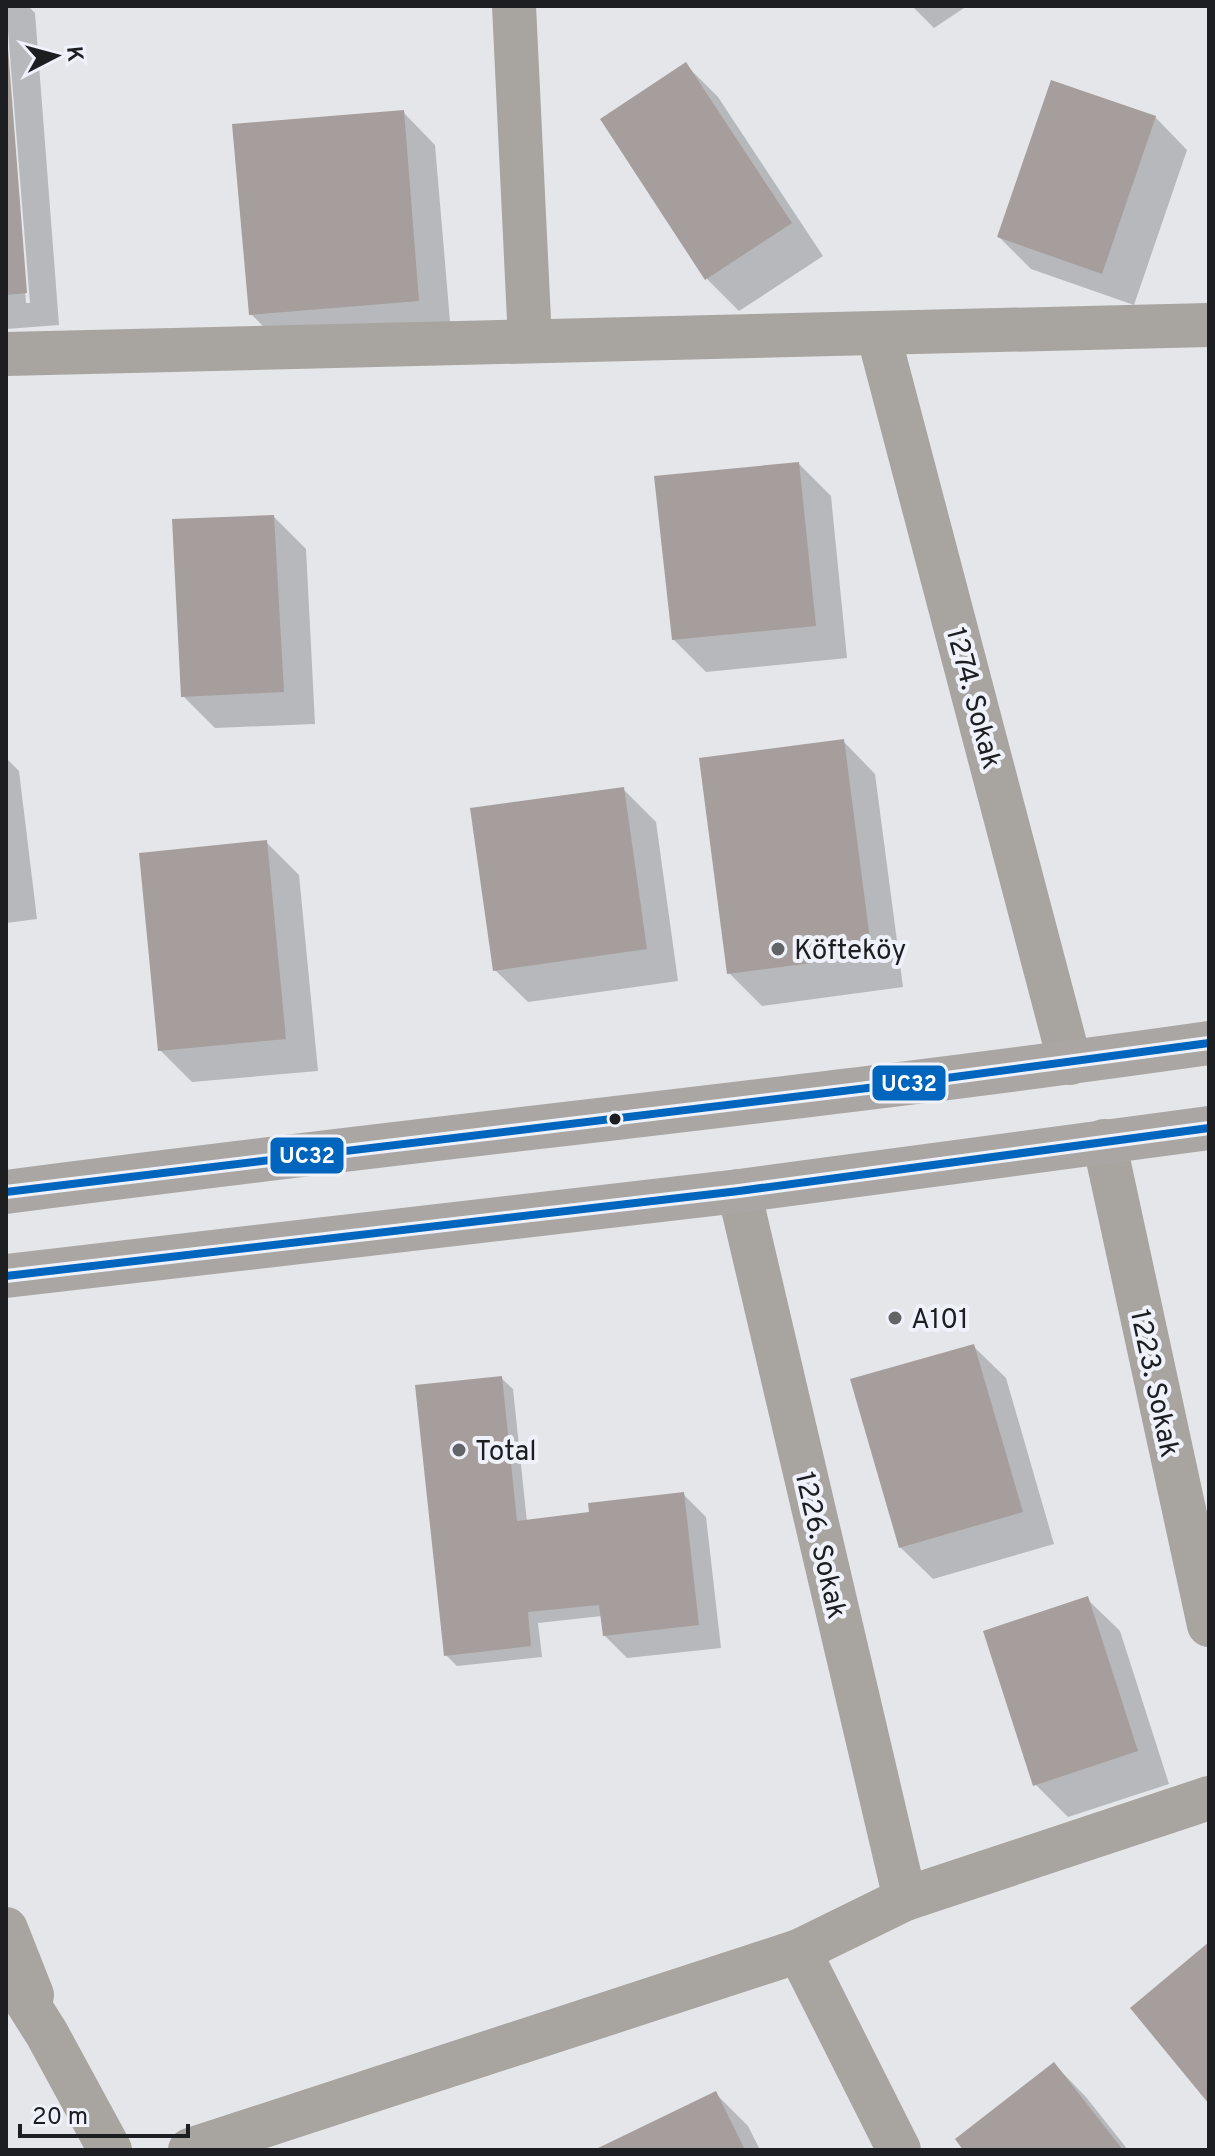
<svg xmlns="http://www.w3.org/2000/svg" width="1215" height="2156" viewBox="0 0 1215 2156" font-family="Overpass,sans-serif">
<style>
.shadow{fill:#0003}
.building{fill:#a69e9c}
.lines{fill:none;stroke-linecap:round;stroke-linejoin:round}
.minor{stroke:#a8a49f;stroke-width:44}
.tertiary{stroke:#a8a49f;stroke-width:44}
.primary{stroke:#aaa6a3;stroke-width:44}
.bus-1-casing{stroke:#eff2fa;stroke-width:14}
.bus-1{stroke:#0065bd;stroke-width:8}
.poi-dot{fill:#636467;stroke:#eff2fa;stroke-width:3}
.bus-dot{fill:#1d1e21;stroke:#eff2fa;stroke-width:3}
.labels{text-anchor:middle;stroke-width:8;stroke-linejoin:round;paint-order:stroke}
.street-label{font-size:28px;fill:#1d1e21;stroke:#eff2fa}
.poi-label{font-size:28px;fill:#1d1e21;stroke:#eff2fa;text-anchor:start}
.line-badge{stroke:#eff2fa;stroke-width:3}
.badge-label{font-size:22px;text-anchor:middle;font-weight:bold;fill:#fff}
</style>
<rect width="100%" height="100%" fill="#e5e6ea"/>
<!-- shadow -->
<g class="shadow">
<polygon points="6,6 28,6 35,13 59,325 6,329 6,45 26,303 30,303"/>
<polygon points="912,6 967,6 934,28"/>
<polygon points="686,65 718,97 823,256 739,311 707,279"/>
<polygon points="403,112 435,145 451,333 283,347 251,314"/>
<polygon points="1155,117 1187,150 1134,305 1031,269 999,237"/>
<polygon points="799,464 831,496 847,658 706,672 674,640"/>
<polygon points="274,517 306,549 315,724 215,728 183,696"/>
<polygon points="843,741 875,774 903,987 762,1006 729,973"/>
<polygon points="6,758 19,771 37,919 6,923"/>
<polygon points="623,789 656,822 678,981 528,1002 495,970"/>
<polygon points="266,842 299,875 318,1071 192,1082 160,1050"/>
<polygon points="973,1346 1006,1378 1054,1544 933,1579 900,1547"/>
<polygon points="501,1378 513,1389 527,1522 588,1514 683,1494 706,1517 721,1648 627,1658 604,1635 602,1616 538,1623 542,1657 457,1666 446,1655"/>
<polygon points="1087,1599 1120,1631 1169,1784 1068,1817 1035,1784"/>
<polygon points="1054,2064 1086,2097 1128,2150 966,2150"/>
<polygon points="716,2094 748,2126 760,2150 599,2150"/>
</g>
<!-- building -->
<g class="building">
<polygon points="6,48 8,48 27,293 6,295"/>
<polygon points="686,62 792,223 705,280 600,119"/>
<polygon points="1051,80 1156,116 1102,274 997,237"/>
<polygon points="404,110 419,301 249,315 232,124"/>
<polygon points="799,462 816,626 672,640 654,476"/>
<polygon points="274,515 284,692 181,697 172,519"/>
<polygon points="844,739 872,955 727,974 699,758"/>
<polygon points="624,787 647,949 493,971 470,808"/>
<polygon points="267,840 286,1039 158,1051 139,853"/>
<polygon points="974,1344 1023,1512 899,1548 850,1379"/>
<polygon points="502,1376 517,1521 589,1512 588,1503 684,1492 699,1625 603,1636 599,1605 528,1612 531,1646 444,1656 415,1385"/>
<polygon points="1088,1596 1138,1751 1033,1786 983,1631"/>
<polygon points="1209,1942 1209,2104 1130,2008"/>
<polygon points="1054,2062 1123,2150 963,2150 955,2139"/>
<polygon points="716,2091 745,2150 594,2150"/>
</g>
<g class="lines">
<!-- minor -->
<g class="minor">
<polyline points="514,6 530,341"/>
<polyline points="878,333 1070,1063"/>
<polyline points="6,354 1209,325"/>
<polyline points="1104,1141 1209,1625"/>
<polyline points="739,1191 905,1899"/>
<polyline points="799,1951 899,2150"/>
<polyline points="190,2150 799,1951 905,1899 1209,1798"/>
</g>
<!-- tertiary -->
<g class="tertiary">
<polyline points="6,1929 32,1995"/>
<polyline points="6,1969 47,2034 110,2150"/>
</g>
<!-- primary -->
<g class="primary">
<path d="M6,1192C407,1139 809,1100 1209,1043"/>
<polyline points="6,1276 739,1191 1209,1128"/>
</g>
<!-- bus-1 casing -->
<g class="bus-1-casing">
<g id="bus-1">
<polyline points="6,1192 909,1083 1209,1043"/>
<polyline points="6,1276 739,1191 1209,1128"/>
</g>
</g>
<!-- bus-1 -->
<use href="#bus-1" class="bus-1"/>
</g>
<!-- markers -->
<g class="poi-dot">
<circle cx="778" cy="949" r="8"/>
<circle cx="895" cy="1318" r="8"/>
<circle cx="459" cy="1450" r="8"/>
</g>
<circle class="bus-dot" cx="615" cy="1119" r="7"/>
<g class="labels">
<!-- street labels -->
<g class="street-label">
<text transform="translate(975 698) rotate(75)" y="10">1274. Sokak</text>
<text transform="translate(1156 1383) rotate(78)" y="10">1223. Sokak</text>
<text transform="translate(822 1545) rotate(77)" y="10">1226. Sokak</text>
</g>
<!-- poi labels -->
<g class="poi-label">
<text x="794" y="959">Köfteköy</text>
<text x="911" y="1328">A101</text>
<text x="475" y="1460">Total</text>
</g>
</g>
<g class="line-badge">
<rect x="871" y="1064" width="76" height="38" rx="8" fill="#0065bd"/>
<rect x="269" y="1136" width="76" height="39" rx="8" fill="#0065bd"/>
</g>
<g class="badge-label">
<text x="909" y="1091">UC32</text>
<text x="307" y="1163">UC32</text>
</g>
<!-- border -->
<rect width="1215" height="2156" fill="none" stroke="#1d1e21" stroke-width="16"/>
<!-- north arrow -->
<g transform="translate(56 56) rotate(84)" stroke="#eff2fa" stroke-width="6" paint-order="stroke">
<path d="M0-6L14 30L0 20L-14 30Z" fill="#1d1e21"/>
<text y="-12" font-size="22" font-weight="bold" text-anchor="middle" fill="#1d1e21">K</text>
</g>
<!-- scale -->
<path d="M20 2124v12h168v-12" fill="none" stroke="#1d1e21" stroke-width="4"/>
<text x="32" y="2124" font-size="24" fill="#1d1e21" stroke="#eff2fa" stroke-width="6" paint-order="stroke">20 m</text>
</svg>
